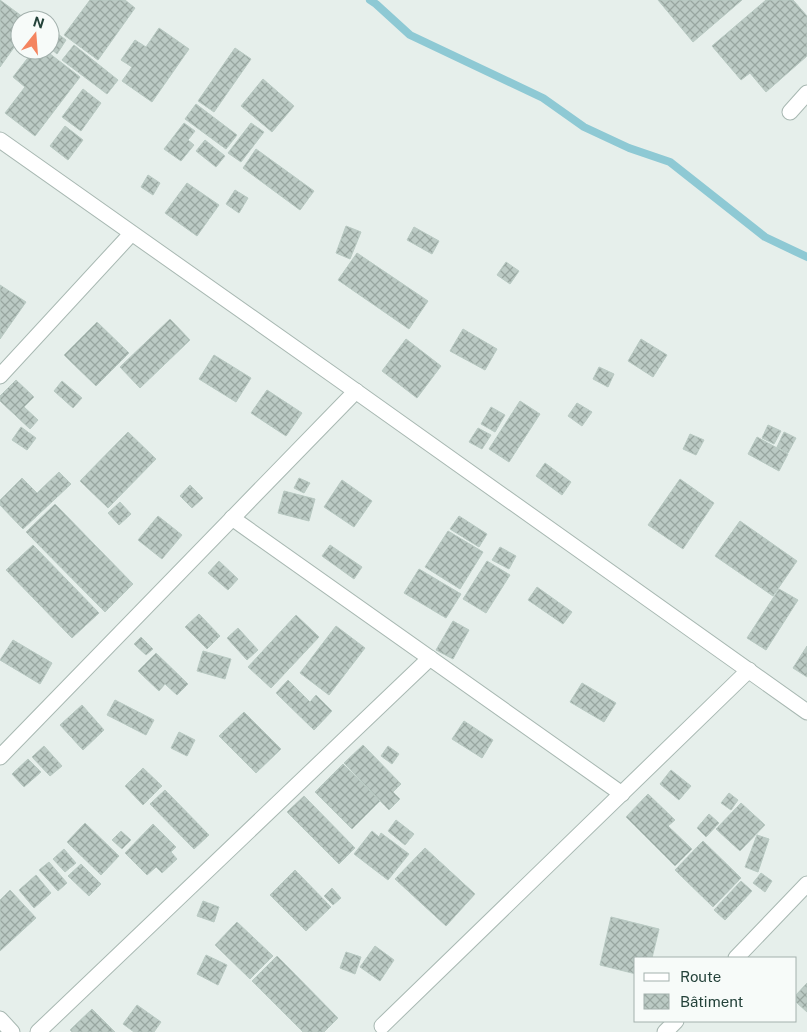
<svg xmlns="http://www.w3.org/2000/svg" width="807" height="1032" viewBox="0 0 807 1032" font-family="'Public Sans',sans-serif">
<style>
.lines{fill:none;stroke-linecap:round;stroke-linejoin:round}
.stream{stroke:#8ec9d4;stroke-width:8}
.building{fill:url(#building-cross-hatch);stroke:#b8c9c2}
.minor-casing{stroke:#a8b8b2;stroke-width:17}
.minor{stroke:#fff;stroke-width:15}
</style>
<defs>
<pattern id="building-cross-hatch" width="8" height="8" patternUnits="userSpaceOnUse" patternTransform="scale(1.25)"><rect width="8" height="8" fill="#bbcac4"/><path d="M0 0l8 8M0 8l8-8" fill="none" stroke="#98a6a0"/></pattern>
</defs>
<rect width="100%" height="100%" fill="#e6efeb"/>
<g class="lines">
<!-- stream -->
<polyline class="stream" points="370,0 376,4 410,35 543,98 584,127 629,148 670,162 765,237 807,257"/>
</g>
<!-- building -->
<g class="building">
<polygon points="0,0 27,20 20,20 20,39 0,67"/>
<polygon points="90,0 125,0 135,8 98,60 64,35"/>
<polygon points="658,0 742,0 693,42"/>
<polygon points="766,0 793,0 807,16 807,56 766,92 750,73 741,80 712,46"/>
<polygon points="50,28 66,40 57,54 50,48"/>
<polygon points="159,28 189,49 152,102 122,81 132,67 121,60 135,40 146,47"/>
<polygon points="74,45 118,80 107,94 62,60"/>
<polygon points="235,48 251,59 214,112 198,101"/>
<polygon points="34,50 45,50 80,77 35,136 5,113 25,87 13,77"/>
<polygon points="263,79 294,106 272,132 241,106"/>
<polygon points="83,89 101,103 81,131 62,117"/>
<polygon points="196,104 237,135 226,149 185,119"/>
<polygon points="184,123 195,131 188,140 194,145 181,161 164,149"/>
<polygon points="251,123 264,132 241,162 228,153"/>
<polygon points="65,126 83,140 68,160 50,146"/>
<polygon points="205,140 225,156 216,167 196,151"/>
<polygon points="256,149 314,191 300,210 243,168"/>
<polygon points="148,175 160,183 153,195 141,187"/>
<polygon points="187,183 219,205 197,236 165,213"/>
<polygon points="235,190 248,198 239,213 226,204"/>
<polygon points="346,226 361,232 350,259 336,253"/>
<polygon points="414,227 439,241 432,254 407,240"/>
<polygon points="357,253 428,301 409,329 338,280"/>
<polygon points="506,262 519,271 510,284 497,275"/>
<polygon points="0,285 26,302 0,339"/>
<polygon points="170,319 190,340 140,388 120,367"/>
<polygon points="97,322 129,353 96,386 64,355"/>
<polygon points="463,329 497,349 485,370 450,351"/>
<polygon points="406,339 441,366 417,398 382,371"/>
<polygon points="641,339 667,355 653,377 628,361"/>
<polygon points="214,355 251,378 236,402 199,379"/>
<polygon points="599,367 614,374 608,387 593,379"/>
<polygon points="16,380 34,397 24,407 38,420 30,429 0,401 0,396"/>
<polygon points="62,381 82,398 73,408 54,391"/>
<polygon points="267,390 302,413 286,436 251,413"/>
<polygon points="520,401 540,414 509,462 489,449"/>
<polygon points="577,403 592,412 582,426 568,416"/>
<polygon points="491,407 505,415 495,432 481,424"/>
<polygon points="768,425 781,431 774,444 762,438"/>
<polygon points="21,427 36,438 27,450 12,440"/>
<polygon points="478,428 491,435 482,449 469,442"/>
<polygon points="128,432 156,459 108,508 80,481"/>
<polygon points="784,432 796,438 788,453 777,447"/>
<polygon points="690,434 704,440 696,455 683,449"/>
<polygon points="757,437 788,454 779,471 748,454"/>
<polygon points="545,463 571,482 562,495 536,476"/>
<polygon points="59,472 71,484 23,529 0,505 0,500 22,478 37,493"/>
<polygon points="299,478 310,483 304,493 294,488"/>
<polygon points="680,479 714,503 683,549 648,525"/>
<polygon points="342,480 372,501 354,527 324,507"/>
<polygon points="190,485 203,498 192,508 180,496"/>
<polygon points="284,491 315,499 309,521 278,513"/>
<polygon points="120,502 131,514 119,525 108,513"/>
<polygon points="55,504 133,584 105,612 26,532"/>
<polygon points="158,516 182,535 162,559 138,540"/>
<polygon points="459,516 487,534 479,547 450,529"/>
<polygon points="740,521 797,561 773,596 715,556"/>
<polygon points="448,531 483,552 460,589 425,567"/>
<polygon points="33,545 99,613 72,638 6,570"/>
<polygon points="330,545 362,567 354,579 322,556"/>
<polygon points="500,547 516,556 509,569 492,560"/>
<polygon points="219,561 238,579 228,590 208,573"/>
<polygon points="487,561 510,575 486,613 463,599"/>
<polygon points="419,569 461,594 446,618 404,593"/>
<polygon points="537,587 572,612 563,624 528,600"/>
<polygon points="779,589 798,600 766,650 747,638"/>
<polygon points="199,614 220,636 207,649 185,627"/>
<polygon points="296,615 319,637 271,688 248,667"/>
<polygon points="453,621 469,630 453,659 436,650"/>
<polygon points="336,626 365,648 329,695 300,673"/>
<polygon points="238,628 258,650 247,660 227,638"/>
<polygon points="141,637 153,649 146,655 134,644"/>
<polygon points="13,640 52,663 40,684 0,660"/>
<polygon points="807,646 807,677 793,668"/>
<polygon points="203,651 231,659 225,679 197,671"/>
<polygon points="156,653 188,684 177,695 165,684 159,691 138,671"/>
<polygon points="288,680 310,702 316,695 332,711 314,730 276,693"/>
<polygon points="582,683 616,703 604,722 570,702"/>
<polygon points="115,700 154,720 146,735 107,715"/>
<polygon points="82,705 104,730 83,750 60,725"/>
<polygon points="244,712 281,749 256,773 219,736"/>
<polygon points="464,721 493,740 482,758 452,739"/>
<polygon points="179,732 195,740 187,756 171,748"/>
<polygon points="363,745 401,784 393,792 400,799 389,810 344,763"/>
<polygon points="44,746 62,766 50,776 32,757"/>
<polygon points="388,746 399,754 392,764 381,756"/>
<polygon points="28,759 41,772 24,787 12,774"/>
<polygon points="343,764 380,801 352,829 315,792"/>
<polygon points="143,768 162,786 143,805 125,786"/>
<polygon points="671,770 691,786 679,800 660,784"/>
<polygon points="165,790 209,835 194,849 150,804"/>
<polygon points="729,793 738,800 731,810 721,803"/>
<polygon points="648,794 675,820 668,826 692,849 675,866 626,817"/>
<polygon points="304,796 355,848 339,864 287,812"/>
<polygon points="741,803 765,825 740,851 716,829"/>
<polygon points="709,814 719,823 706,837 697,828"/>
<polygon points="396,820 414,834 405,845 388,831"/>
<polygon points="85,823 119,856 101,875 67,842"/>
<polygon points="153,824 176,847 171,852 177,859 162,873 156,867 147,875 125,853"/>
<polygon points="121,831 131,840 122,849 112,840"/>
<polygon points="372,831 379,837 381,833 409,854 388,880 354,854"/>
<polygon points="757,835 769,839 758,872 745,867"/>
<polygon points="703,841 741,878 713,907 675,870"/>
<polygon points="425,848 475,894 446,926 395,879"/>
<polygon points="64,849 76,863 65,872 53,859"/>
<polygon points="49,862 67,883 58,891 39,870"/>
<polygon points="81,864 101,884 89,896 68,876"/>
<polygon points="295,870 331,907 306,931 270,895"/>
<polygon points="761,873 772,881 765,892 753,883"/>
<polygon points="36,875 51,893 34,908 19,890"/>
<polygon points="741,881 752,891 725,920 714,910"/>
<polygon points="332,888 341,898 333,905 324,896"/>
<polygon points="10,890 36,918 0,951 0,900"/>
<polygon points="203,901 219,907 214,922 197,916"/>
<polygon points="611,917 659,929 652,958 636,958 636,974 600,965"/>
<polygon points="237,922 273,956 250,979 215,945"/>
<polygon points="375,946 394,960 380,981 360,967"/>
<polygon points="346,952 361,957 355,974 340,968"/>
<polygon points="206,955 227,965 218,985 197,974"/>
<polygon points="277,956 338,1018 324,1032 303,1032 252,981"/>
<polygon points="807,983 807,1012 796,1002 796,995"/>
<polygon points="137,1005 161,1022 154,1032 134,1032 123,1024"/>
<polygon points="92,1009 115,1032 72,1032 70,1030"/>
</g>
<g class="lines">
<!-- minor casing -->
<g class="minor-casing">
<g id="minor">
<polyline points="790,112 807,93"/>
<polyline points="0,140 333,375 807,712"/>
<polyline points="0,376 131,234"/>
<polyline points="232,518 622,794"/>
<polyline points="0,757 356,391"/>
<polyline points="736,958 807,884"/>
<polyline points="0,1019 12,1032"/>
<polyline points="382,1026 749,670"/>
<polyline points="38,1032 430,658"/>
<polyline points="665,1032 676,1021"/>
</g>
</g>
<!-- minor -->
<use href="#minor" class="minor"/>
</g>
<!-- legend -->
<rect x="634" y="957" width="162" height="65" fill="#f7fbf9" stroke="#a3b1ad"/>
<rect x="644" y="973" width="25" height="8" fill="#ffffff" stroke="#a3b1ad"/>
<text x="680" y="982" font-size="15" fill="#24423a">Route</text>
<rect x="644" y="994" width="25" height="15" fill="url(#building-cross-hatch)" stroke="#a3b1ad"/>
<text x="680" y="1007" font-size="15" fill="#24423a">Bâtiment</text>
<!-- north arrow -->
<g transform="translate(35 35) rotate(17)"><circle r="24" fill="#f7fbf9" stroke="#a3b1ad"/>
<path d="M0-4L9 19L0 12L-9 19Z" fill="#f4845f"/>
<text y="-8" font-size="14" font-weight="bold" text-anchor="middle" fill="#24423a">N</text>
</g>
</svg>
